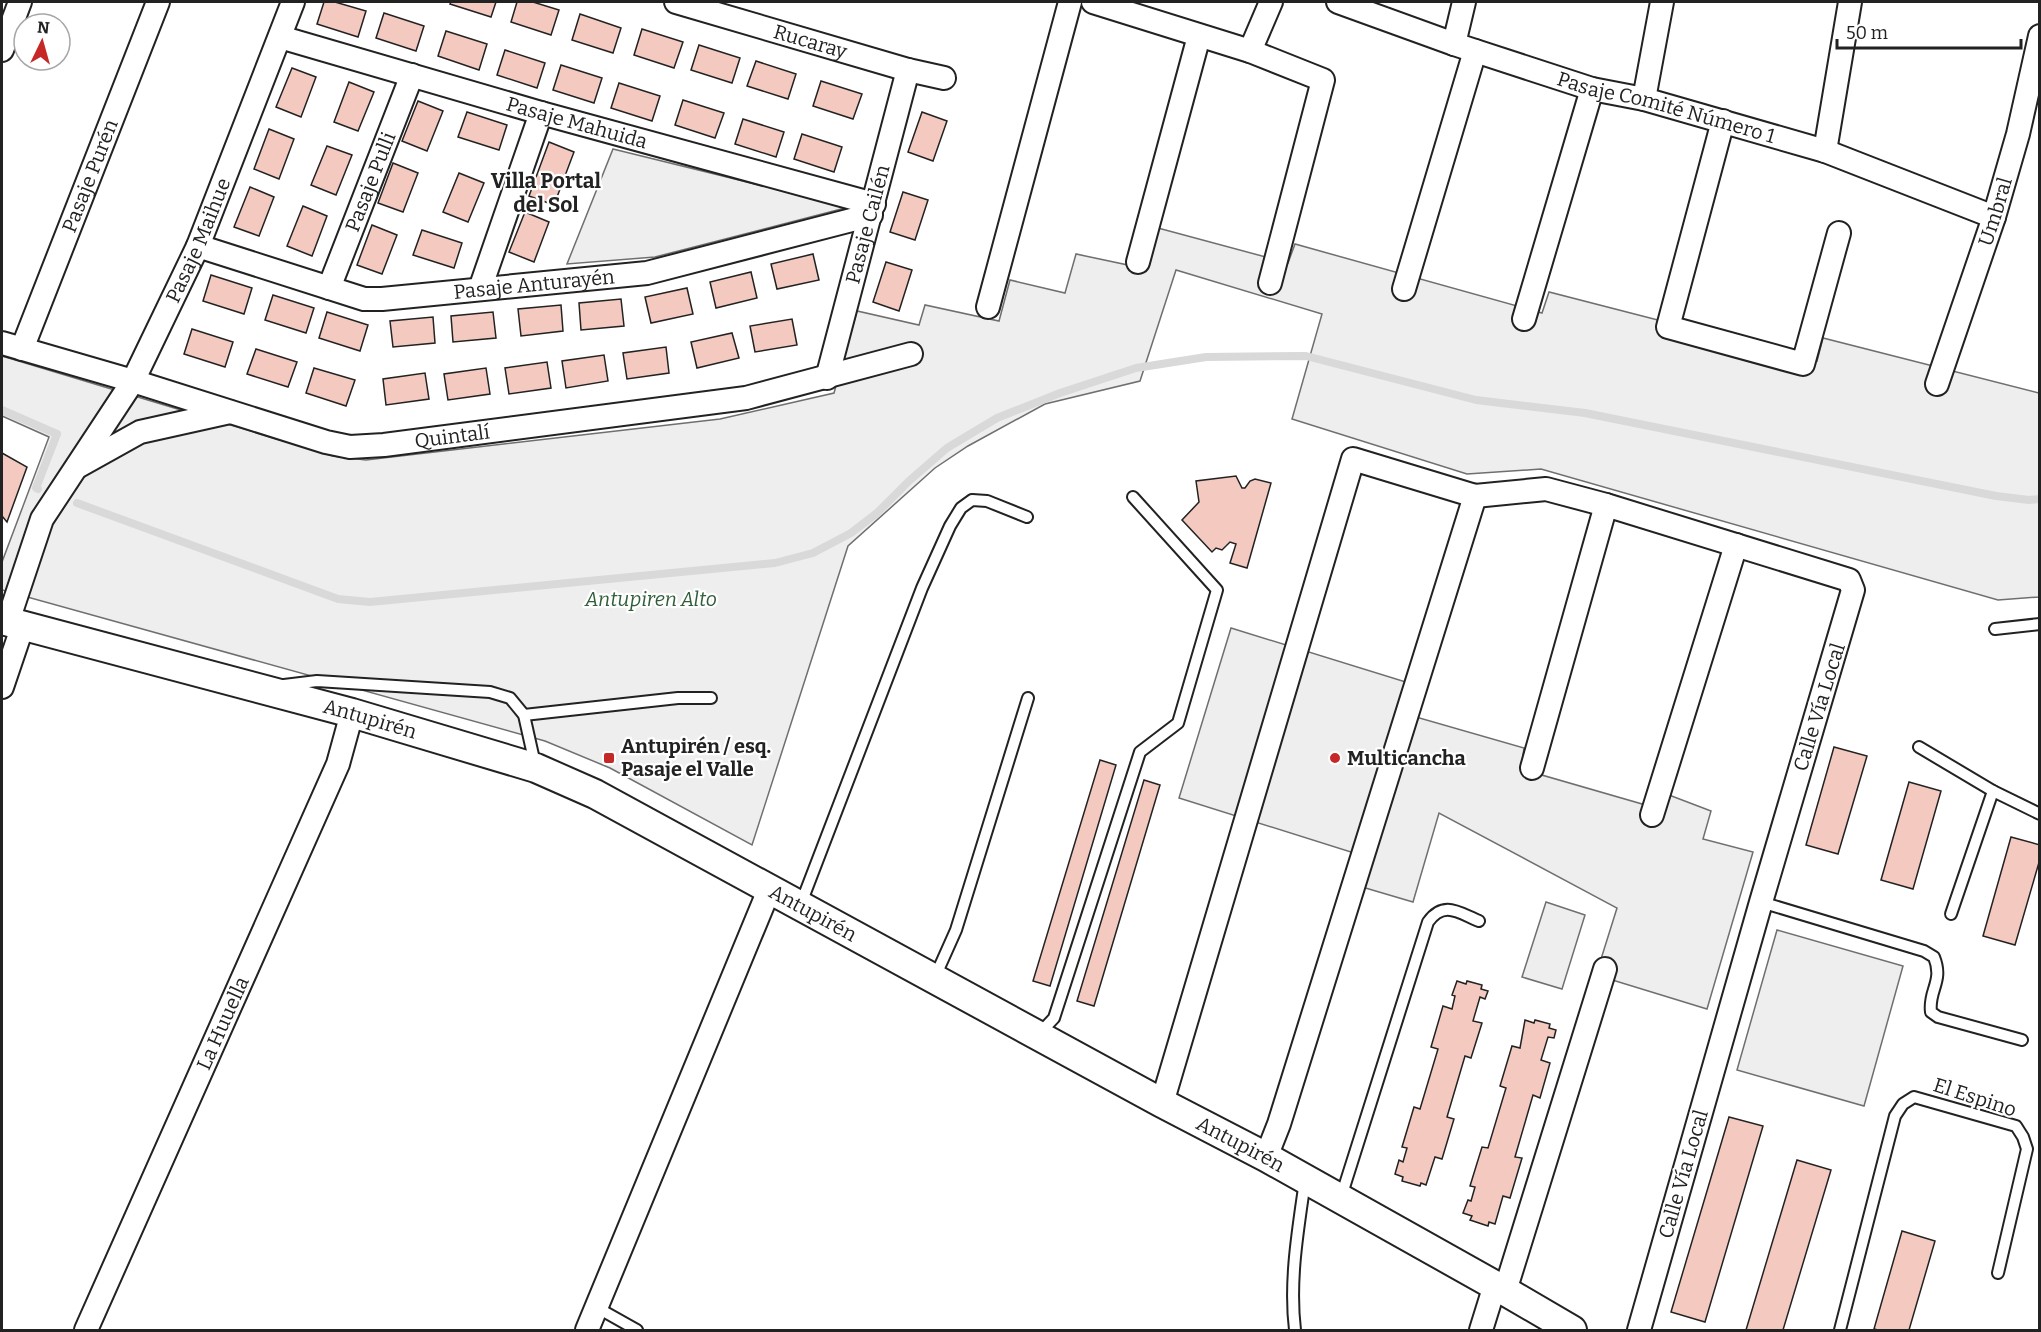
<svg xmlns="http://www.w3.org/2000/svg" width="2041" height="1332" viewBox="0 0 2041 1332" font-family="Bitter,serif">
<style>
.green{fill:#eee;stroke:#6f6f6f;stroke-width:1.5}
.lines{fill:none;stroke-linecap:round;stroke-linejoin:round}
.stream{stroke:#d9d9d9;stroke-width:8}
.building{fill:#f3c9c0;stroke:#222;stroke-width:1.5}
.service-casing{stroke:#222;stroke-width:14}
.minor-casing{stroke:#222;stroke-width:26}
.tertiary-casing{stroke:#222;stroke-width:32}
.service{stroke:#fff;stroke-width:10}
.minor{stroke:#fff;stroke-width:22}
.tertiary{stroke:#fff;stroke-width:28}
.poi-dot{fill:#c62828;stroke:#fff;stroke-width:2}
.labels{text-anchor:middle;stroke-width:4.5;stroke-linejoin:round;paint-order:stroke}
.street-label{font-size:20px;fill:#222;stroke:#fff}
.park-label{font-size:20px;font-style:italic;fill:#2f5e38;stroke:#fff}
.poi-label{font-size:20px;font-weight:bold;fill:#222;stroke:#fff;text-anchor:start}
.neighbourhood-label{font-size:21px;font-weight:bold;fill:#222;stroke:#fff}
</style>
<rect width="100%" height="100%" fill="#fff"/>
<!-- green -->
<g class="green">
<polygon points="613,149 849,207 655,257 567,264"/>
<polygon points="1158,228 1288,263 1295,244 1542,313 1549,292 1817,361 1823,338 2039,393 2039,597 1998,600 1541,469 1467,474 1292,419 1322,314 1176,270 1140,381 1045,404 968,446 935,468 848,546 752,845 610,768 545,741 2,590 2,562 49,437 2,416 2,356 333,456 366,460 720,419 834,393 857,311 919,325 925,305 999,321 1010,280 1065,293 1076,254 1147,269"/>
<polygon points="1231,628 1409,683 1402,713 1524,748 1521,769 1663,810 1669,795 1711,811 1703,839 1753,852 1707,1009 1596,975 1617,908 1439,813 1413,902 1362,887 1370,858 1179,798"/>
<polygon points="1546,902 1585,915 1562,989 1522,977"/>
<polygon points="1777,930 1903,966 1864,1106 1737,1070"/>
</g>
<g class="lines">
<!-- stream -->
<g class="stream">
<polyline points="2,410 57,434 36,488 38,489"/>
<polyline points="77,503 338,599 370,602 775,563 813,553 851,533 877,513 909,481 947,448 997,418 1060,393 1136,368 1206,357 1306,356 1476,400 1585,413 1996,496 2029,500 2040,499"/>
</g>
</g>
<!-- building -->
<g class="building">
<polygon points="324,2 335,2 366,11 358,37 317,24"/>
<polygon points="451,2 496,2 491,17 450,4"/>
<polygon points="517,2 533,2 559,10 551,35 511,22"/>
<polygon points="384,13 424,26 416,51 376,38"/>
<polygon points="580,14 621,28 613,53 572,40"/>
<polygon points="642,29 683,42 674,68 634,55"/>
<polygon points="446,31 487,44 479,70 438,56"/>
<polygon points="699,45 740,58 732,83 691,70"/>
<polygon points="505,50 545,63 537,88 497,75"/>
<polygon points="756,61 796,74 788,99 747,86"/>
<polygon points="561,65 602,78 594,103 553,90"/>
<polygon points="292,68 316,77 301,117 276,107"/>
<polygon points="821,81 862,94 853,119 813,106"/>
<polygon points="349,82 374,92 358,131 334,122"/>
<polygon points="619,83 660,96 652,121 611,108"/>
<polygon points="683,100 724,113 715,138 675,125"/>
<polygon points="418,101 443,111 427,151 402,141"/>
<polygon points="467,112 507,125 499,150 458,137"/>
<polygon points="922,112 947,121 933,161 908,152"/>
<polygon points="743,119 784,132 776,157 735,144"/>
<polygon points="269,129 294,139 279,179 254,169"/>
<polygon points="802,134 842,147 834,172 794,159"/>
<polygon points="549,142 574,152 554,205 529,196"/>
<polygon points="327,146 352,155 336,195 311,185"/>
<polygon points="393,163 418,173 403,212 378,203"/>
<polygon points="459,173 484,183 468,222 443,212"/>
<polygon points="250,187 274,197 259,236 234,227"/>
<polygon points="903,192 928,200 915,240 890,232"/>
<polygon points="303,206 327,216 312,256 287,246"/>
<polygon points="525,212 549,222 534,262 509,252"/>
<polygon points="372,225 397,235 382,274 357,265"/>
<polygon points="422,230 462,243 454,268 413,255"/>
<polygon points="813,254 819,280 777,289 771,264"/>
<polygon points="886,262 912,270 899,311 873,302"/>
<polygon points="751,272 757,298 716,308 710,282"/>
<polygon points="211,275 252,288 244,314 203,301"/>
<polygon points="687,288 693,314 651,323 645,297"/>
<polygon points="273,295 314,308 306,333 265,320"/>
<polygon points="621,299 624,326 581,330 579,303"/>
<polygon points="561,305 563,331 521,336 518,309"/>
<polygon points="327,312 368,325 360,351 319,338"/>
<polygon points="493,312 496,338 453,342 451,316"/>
<polygon points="433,317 435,343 393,347 390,321"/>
<polygon points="792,319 797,345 755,352 750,326"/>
<polygon points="192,329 233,342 225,367 184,354"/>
<polygon points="732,333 739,358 697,368 691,342"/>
<polygon points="666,347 669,373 627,379 623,353"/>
<polygon points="256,349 297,362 288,387 247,374"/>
<polygon points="604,355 608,381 566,388 562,361"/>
<polygon points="547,362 551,388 509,394 505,368"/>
<polygon points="314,368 355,380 346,406 306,393"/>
<polygon points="486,368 490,394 448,400 444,374"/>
<polygon points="425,373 429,399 386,405 383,379"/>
<polygon points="2,453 27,467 7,522 2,516"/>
<polygon points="1236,476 1242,488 1245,488 1250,481 1255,479 1271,483 1247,568 1230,563 1236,544 1230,542 1222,550 1216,548 1212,552 1182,520 1199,502 1196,481"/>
<polygon points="1834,747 1867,756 1838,854 1806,845"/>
<polygon points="1100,760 1116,765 1050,986 1033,981"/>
<polygon points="1144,780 1160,785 1094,1006 1077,1001"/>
<polygon points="1909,782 1941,791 1913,889 1881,880"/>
<polygon points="2011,837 2040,845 2040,859 2015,945 1983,936"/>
<polygon points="1457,981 1466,984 1467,981 1482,985 1481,989 1488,991 1485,999 1480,997 1473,1021 1482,1023 1471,1058 1465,1056 1447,1117 1454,1119 1442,1159 1435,1157 1426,1185 1421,1183 1420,1186 1402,1181 1403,1177 1395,1174 1399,1160 1403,1162 1407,1148 1402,1147 1414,1107 1420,1109 1438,1049 1431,1047 1443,1006 1452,1009 1455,996 1452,995"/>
<polygon points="1525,1020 1534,1023 1535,1020 1550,1024 1549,1028 1556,1030 1554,1038 1548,1037 1541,1060 1550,1063 1540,1098 1533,1095 1515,1157 1522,1158 1510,1198 1503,1196 1495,1224 1489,1222 1488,1226 1470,1220 1472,1216 1463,1213 1468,1200 1471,1201 1475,1187 1470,1186 1482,1147 1488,1148 1506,1088 1500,1086 1512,1046 1520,1048"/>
<polygon points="1729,1117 1763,1126 1705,1322 1671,1312"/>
<polygon points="1797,1160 1831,1170 1783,1330 1746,1330"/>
<polygon points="1902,1231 1935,1241 1909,1330 1878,1330 1874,1329"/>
</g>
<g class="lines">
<!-- service casing -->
<g class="service-casing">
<g id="service">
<polyline points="1995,629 2040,624"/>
<polyline points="284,685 317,681 490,692 510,698 524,715 535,764"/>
<polyline points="524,715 678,698 711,698"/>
<polyline points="1919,747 1993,791 2040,814"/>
<path d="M1761,902L1924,951L1934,957C1944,982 1928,990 1931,1012L1938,1017L2022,1040"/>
<polyline points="800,906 922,588 950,526 961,508 972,500 987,501 1027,517"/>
<polyline points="1951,914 1993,791"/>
<polyline points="935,977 956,930 1028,698"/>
<polyline points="1038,1035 1054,1018 1140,752 1178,723 1217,590 1133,497"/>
<path d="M1341,1197L1428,922C1444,900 1459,913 1479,921"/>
<polyline points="596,1307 637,1330"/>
<path d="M1295,1330C1289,1281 1298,1230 1305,1181"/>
<polyline points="1840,1330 1895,1116 1903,1104 1914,1097 2016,1126 2023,1137 2027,1149 1998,1273"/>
</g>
</g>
<!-- minor casing -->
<g class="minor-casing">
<g id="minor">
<path id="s1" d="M676,2L908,70L944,78"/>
<polyline points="1093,2 1250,51 1323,80 1270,283"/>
<path id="s2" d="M1338,2L1454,44L1592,89L1644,99L1825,151L1994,217"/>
<path id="s3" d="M280,37L541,113L874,204"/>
<polyline points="1454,44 1464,2"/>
<polyline points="2,50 20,2"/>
<polyline points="1250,51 1271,2"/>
<polyline points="1644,99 1662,2"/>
<polyline points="1723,121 1668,327 1803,364 1839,233"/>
<polyline points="1825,151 1850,2"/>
<path id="s4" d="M198,246L364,299H382L647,273L871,215"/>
<polyline points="1138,262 1199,36"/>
<path id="s5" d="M329,288L412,75"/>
<polyline points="480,289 541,113"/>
<polyline points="1404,289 1475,51"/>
<polyline points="988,307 1070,2"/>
<polyline points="1524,319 1592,89"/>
<path id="s6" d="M2,343L133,381L326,442L350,447L384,445L746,398L911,354"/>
<path id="s7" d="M22,349L158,2"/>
<path id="s8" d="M827,378L908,70"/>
<path id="s9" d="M1937,384L1994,217L2018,134L2040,36"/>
<polyline points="79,466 140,432 230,412"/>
<path id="s10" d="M8,621L42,519L133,381L198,246L293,2"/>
<polyline points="2,687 23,625"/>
<polyline points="1532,768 1606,505"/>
<polyline points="1652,815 1736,545"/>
<polyline points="1162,1103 1353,459 1475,496 1546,489 1606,505 1849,580 1853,590 1761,902 1639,1330"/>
<polyline points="1266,1157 1279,1124 1475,496"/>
<polyline points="1505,1291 1605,969"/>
<path id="s11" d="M86,1330L338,764L352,713"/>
<polyline points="587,1330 769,890"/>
<polyline points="1481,1330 1495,1285"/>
</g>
</g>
<!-- tertiary casing -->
<g class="tertiary-casing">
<g id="tertiary">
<path id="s12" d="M2,620L352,713L536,768L595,794L1162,1103L1266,1157L1505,1291L1572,1330"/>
</g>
</g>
<!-- service -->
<use href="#service" class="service"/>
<!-- minor -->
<use href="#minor" class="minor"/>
<!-- tertiary -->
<use href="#tertiary" class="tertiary"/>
</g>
<!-- markers -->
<g class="poi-dot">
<rect x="603" y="752" width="12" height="12" rx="3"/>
<circle cx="1335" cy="758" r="6"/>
</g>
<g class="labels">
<!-- street labels -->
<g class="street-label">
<text dy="7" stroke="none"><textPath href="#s1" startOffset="140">Rucaray</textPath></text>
<text dy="7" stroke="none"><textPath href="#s2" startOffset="345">Pasaje Comité Número 1</textPath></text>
<text dy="7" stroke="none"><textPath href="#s3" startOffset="309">Pasaje Mahuida</textPath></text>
<text dy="7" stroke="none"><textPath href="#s7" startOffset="186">Pasaje Purén</textPath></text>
<text dy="7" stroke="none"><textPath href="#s5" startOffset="114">Pasaje Pulli</textPath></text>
<text dy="7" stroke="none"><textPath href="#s9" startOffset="182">Umbral</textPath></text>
<text dy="7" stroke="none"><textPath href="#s8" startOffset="159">Pasaje Cailén</textPath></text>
<text dy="7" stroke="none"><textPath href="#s10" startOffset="428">Pasaje Maihue</textPath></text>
<text dy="7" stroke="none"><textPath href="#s4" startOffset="345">Pasaje Anturayén</textPath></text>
<text dy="7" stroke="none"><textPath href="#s6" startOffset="466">Quintalí</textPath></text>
<text transform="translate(1819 707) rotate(-73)" y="7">Calle Vía Local</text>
<text dy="7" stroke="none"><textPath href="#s12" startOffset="381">Antupirén</textPath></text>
<text dy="7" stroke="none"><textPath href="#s12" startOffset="867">Antupirén</textPath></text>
<text dy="7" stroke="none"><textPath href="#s11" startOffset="336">La Huuella</textPath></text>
<text transform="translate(1975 1097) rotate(18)" y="7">El Espino</text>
<text dy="7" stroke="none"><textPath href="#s12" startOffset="1353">Antupirén</textPath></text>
<text transform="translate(1683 1174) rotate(-74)" y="7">Calle Vía Local</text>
</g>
<!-- park labels -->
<g class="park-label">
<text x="651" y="606">Antupiren Alto</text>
</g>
<!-- poi labels -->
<g class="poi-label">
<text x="621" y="753">Antupirén / esq.<tspan x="621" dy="23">Pasaje el Valle</tspan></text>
<text x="1347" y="765">Multicancha</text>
</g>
<!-- neighbourhood labels -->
<g class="neighbourhood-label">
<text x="546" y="188">Villa Portal<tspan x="546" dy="24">del Sol</tspan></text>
</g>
</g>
<!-- border -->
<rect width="2041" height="1332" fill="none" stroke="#222222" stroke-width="6"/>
<!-- north arrow -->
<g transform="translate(42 42) rotate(5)"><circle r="28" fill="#ffffff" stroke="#a7a7a7" stroke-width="1.5"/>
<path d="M0-4.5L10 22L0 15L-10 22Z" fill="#c62828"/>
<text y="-9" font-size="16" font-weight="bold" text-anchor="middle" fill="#222222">N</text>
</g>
<!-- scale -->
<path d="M1837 39v9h184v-9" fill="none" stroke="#222222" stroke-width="3"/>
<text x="1846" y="39" font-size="18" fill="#222222" stroke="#ffffff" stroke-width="4.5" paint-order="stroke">50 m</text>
</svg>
